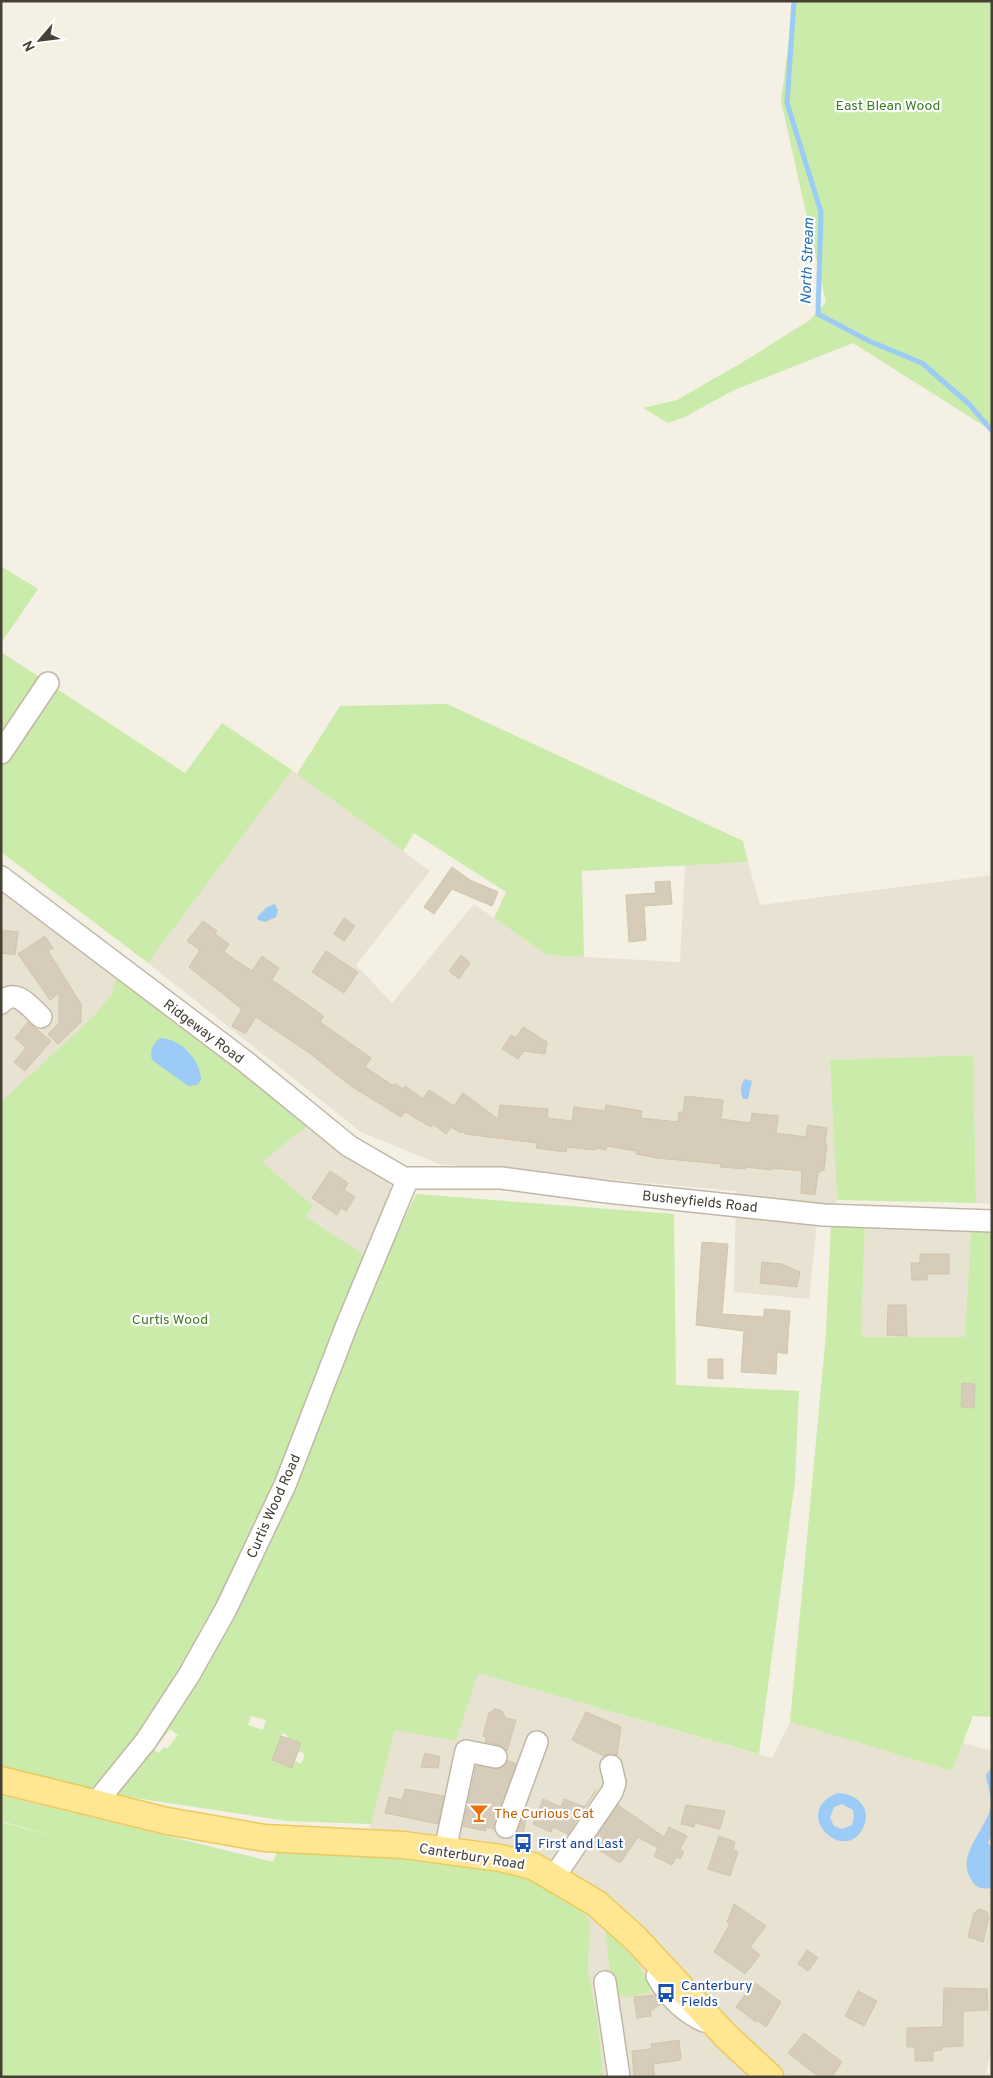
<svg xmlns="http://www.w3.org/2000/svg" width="993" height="2078" viewBox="0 0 993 2078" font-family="Overpass,sans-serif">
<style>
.residential{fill:#e8e2d2}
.green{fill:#caeba9;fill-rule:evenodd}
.water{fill:#9bcbf6;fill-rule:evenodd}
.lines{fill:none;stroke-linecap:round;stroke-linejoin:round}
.stream{stroke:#9bcbf6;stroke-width:5}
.building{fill:#d6ccb9;stroke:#d1c5ab}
.minor-casing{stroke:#c0b8a6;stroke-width:24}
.major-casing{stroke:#edc959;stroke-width:29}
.minor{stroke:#fff;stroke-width:21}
.major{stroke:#ffe692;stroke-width:26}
.labels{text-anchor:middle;stroke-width:4.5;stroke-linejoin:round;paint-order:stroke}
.park-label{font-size:14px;fill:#3f7c22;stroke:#fff}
.street-label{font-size:14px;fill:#464034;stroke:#fff}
.food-label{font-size:14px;fill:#c56008;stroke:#fff;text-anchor:start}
.transit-label{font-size:14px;fill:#164399;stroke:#fff;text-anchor:start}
.water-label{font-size:15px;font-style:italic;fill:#2472ba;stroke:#fff}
</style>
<rect width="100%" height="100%" fill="#f4f0e4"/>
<!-- residential -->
<g class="residential">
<polygon points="292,770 430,871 356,965 392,1003 474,904 547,955 680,962 685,865 748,862 760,905 992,875 992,1204 976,1203 973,1055 830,1060 837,1200 817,1222 809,1299 734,1292 736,1191 439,1164 361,1132 148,963"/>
<polygon points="1,880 137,994 1,1114"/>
<polygon points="313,1121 386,1174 393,1191 367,1257 306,1217 313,1206 261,1162"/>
<polygon points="865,1223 971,1227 965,1337 861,1338"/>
<polygon points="478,1673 772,1758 790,1722 952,1771 963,1743 992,1751 992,2048 986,2072 992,2077 603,2077 598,2023 588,1969 590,1922 363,1852 395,1730 456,1740"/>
</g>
<!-- green -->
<g class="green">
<polygon points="794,1 992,1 992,431 853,343 734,390 685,417 668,423 643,408 677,400 743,362 810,320 826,302 781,101"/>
<polygon points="1,566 38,589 1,643"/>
<polygon points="1,652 185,773 222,723 292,770 148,963 1,852"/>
<polygon points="447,704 743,841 748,862 582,871 584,957 547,955 494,918 506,892 414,833 403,851 297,774 340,706"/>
<path d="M119,966L313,1121L262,1162L313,1206L306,1217L367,1257L321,1395L416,1194L674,1214L676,1385L799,1391L795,1481L759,1754L478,1673L456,1741L395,1730L371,1824L287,1821L116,1795L95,1804L1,1780V1102L94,1016L112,994ZM251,1716L266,1720L263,1730L248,1725ZM170,1729L178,1735L167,1749L164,1747L159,1753L154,1750ZM283,1733L288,1736L285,1744L295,1741L301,1743L298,1751L305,1754L301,1764L295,1761L292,1768L272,1761Z"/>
<polygon points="973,1055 976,1203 837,1200 830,1060"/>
<polygon points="831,1222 865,1223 861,1337 965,1337 971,1227 992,1228 992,1717 973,1716 952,1771 790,1722 826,1333"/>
<polygon points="1,1795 273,1862 279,1846 421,1856 504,1869 549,1884 580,1907 590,1922 588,1969 598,2023 603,2077 1,2077 1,1822 66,1840 1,1821"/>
<path d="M605,1928L638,1963L652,1990L650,1992C635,1995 624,2002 612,1990Z"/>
</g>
<!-- water -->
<g class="water">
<polygon points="275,904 278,910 276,917 265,922 258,920 257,917 267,907"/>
<path d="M160,1038C182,1039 200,1060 201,1080L197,1085L188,1086L152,1060C150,1050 152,1045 160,1038Z"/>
<path d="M745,1079L752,1081L748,1099H743C740,1093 740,1084 745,1079Z"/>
<path d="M992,1767V1834L988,1843L992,1848V1888C983,1889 977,1889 972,1881C954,1856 987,1829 991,1806C992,1796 987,1785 986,1775Z"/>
<path d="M838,1793C855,1793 872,1807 864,1826C846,1868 788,1812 838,1793ZM842,1804L853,1810L854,1817L852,1825L842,1829L834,1826L830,1818L834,1807Z"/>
</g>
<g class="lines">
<!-- stream -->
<polyline class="stream" points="794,1 787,103 821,212 818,314 869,341 922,363 969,404 992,431"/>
</g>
<!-- building -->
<g class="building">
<polygon points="452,867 470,880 498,892 492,906 452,889 434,914 424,907"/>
<polygon points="670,881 672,904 644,906 646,940 629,942 626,895 656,893 655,882"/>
<polygon points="344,918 355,926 344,941 334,934"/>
<polygon points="203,921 217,931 215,934 229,944 224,952 252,971 262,956 279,968 272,980 324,1016 320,1022 371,1058 365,1067 392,1085 396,1084 403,1089 405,1086 423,1099 429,1090 454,1106 463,1093 498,1119 500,1105 548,1109 547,1118 572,1121 574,1107 605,1111 606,1105 642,1111 641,1118 678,1122 679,1112 683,1112 685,1096 723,1100 721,1119 751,1123 752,1113 778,1116 776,1133 806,1137 808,1125 827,1128 825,1144 827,1144 824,1170 818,1172 815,1195 801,1193 802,1171 772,1168 772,1170 745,1167 745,1169 720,1167 721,1164 657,1158 636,1154 636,1151 607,1146 606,1150 595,1148 595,1150 567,1147 566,1152 536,1148 537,1143 465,1134 462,1131 461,1133 451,1127 446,1134 433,1124 431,1127 405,1112 401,1117 351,1086 308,1052 256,1017 245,1034 232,1026 242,1009 189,967 200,950 187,941"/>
<polygon points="1,930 18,932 15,955 1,953"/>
<polygon points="45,936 53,948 48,951 81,1004 81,1022 58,1044 48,1034 59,1023 59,993 50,1000 18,954"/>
<polygon points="326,951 358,972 344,993 312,972"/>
<polygon points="461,955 470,963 459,979 449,971"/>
<polygon points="28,1022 51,1041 25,1071 14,1062 26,1048 15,1038"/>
<polygon points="523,1027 547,1042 545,1054 524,1051 518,1059 502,1049 511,1035 516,1038"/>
<polygon points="330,1171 348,1183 344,1190 355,1197 346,1211 341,1208 337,1215 312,1198"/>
<polygon points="702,1242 728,1244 722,1314 764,1317 764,1309 790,1311 787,1354 777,1352 776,1374 741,1372 744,1331 696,1325"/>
<polygon points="920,1254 949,1254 949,1274 927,1274 927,1280 912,1280 911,1263 920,1263"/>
<polygon points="762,1262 782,1264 800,1272 797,1287 760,1283"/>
<polygon points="888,1305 906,1305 907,1336 887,1335"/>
<polygon points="708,1359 723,1359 723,1379 708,1378"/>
<polygon points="962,1383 975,1384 974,1408 961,1407"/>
<polygon points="495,1709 502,1711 506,1718 516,1720 507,1751 499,1745 485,1742 486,1737 483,1736 489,1713"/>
<polygon points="586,1712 621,1727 617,1755 609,1754 604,1756 572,1740"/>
<polygon points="281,1736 301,1743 292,1768 272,1760"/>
<polygon points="425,1753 440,1757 438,1768 421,1767"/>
<polygon points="507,1761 515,1763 515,1767 494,1829 486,1827 486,1831 463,1826 476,1766 500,1769"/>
<polygon points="405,1789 444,1796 438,1824 385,1813 389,1797 402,1800"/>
<polygon points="596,1790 568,1834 553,1827 551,1832 533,1824 543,1799 561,1807 564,1799 585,1807"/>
<polygon points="618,1805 664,1837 669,1827 687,1836 680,1849 684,1852 680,1859 676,1857 672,1865 654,1856 658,1848 638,1837 620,1863 591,1845"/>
<polygon points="686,1805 725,1811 720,1829 695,1823 694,1827 681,1824"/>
<polygon points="523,1818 526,1818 523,1835 516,1834"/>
<polygon points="719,1836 735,1842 733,1850 738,1852 730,1876 708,1869"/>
<polygon points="734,1904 766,1926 750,1947 760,1955 745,1974 714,1952 730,1924 727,1922"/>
<polygon points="980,1909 987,1912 989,1917 983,1942 968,1937 974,1913"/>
<polygon points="807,1950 818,1958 808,1971 798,1964"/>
<polygon points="754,1982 781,2002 766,2027 757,2020 756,2022 736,2007"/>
<polygon points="944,1988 987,1989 988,2010 963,2011 963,2046 942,2047 942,2050 933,2051 933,2061 915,2061 915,2047 907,2047 907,2028 943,2027"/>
<polygon points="858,1991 877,2001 864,2026 845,2016"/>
<polygon points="654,1995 661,2004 650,2011 651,2016 637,2018 634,1997"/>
<polygon points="804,2033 842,2062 832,2077 819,2077 788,2053"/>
<polygon points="679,2040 681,2060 653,2064 655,2077 634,2077 632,2051 652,2049 651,2044"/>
</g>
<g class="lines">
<!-- minor casing -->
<g class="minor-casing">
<g id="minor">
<polyline points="1,753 48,683"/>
<polyline points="1,877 246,1062 349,1146 404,1178 501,1178 607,1192 824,1215 992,1221"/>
<path d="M1,1003C16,987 29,1006 41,1017"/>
<polyline points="95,1804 146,1741 189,1675 226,1609 285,1485 348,1322 406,1183"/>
<polyline points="506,1827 537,1742"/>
<polyline points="445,1850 466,1751 496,1757"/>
<polyline points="554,1877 612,1792 615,1783 611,1766"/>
<path d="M657,1976C668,1996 684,2012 704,2021"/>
<polyline points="605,1982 619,2077"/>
</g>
</g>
<!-- major casing -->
<g class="major-casing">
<polyline id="major" points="1,1780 167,1821 265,1838 404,1845 500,1858 533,1866 596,1903 636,1939 727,2037 770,2077"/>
</g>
<!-- minor -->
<use href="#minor" class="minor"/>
<!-- major -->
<use href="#major" class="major"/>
</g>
<!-- icons -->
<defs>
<g id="bar-bare" transform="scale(1.5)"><path d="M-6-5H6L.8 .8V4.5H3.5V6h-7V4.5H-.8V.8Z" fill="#e8710a" stroke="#fff" stroke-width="2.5" paint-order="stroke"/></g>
<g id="bus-bare" transform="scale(1.5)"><path d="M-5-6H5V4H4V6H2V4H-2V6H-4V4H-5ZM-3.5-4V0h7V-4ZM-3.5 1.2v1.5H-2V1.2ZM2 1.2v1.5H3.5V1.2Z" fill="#1a4fb4" stroke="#fff" stroke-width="2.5" paint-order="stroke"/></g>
</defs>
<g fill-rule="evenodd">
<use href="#bar-bare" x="479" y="1813"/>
<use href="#bus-bare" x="523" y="1843"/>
<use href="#bus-bare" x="666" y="1993"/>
</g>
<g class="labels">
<!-- park labels -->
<g class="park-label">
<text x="888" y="110">East Blean Wood</text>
<text x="170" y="1324">Curtis Wood</text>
</g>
<!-- street labels -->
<g class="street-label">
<text transform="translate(204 1031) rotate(37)" y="5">Ridgeway Road</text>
<text transform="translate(700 1201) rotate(6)" y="5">Busheyfields Road</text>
<text transform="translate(273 1506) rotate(-66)" y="5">Curtis Wood Road</text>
<text transform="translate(472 1856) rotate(9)" y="5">Canterbury Road</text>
</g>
<!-- food labels -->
<g class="food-label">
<text x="494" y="1818">The Curious Cat</text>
</g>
<!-- transit labels -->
<g class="transit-label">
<text x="538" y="1848">First and Last</text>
<text x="681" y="1990">Canterbury<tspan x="681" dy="16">Fields</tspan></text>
</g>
<!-- water labels -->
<g class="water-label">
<text transform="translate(807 261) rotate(-88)" y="5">North Stream</text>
</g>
</g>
<!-- border -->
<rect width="993" height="2078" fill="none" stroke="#464034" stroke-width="5"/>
<!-- north arrow -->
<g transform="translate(40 40) rotate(242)" stroke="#ffffff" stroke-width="4" paint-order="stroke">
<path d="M0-4L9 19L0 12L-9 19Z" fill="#464034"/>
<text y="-8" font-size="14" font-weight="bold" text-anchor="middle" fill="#464034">N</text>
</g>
</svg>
